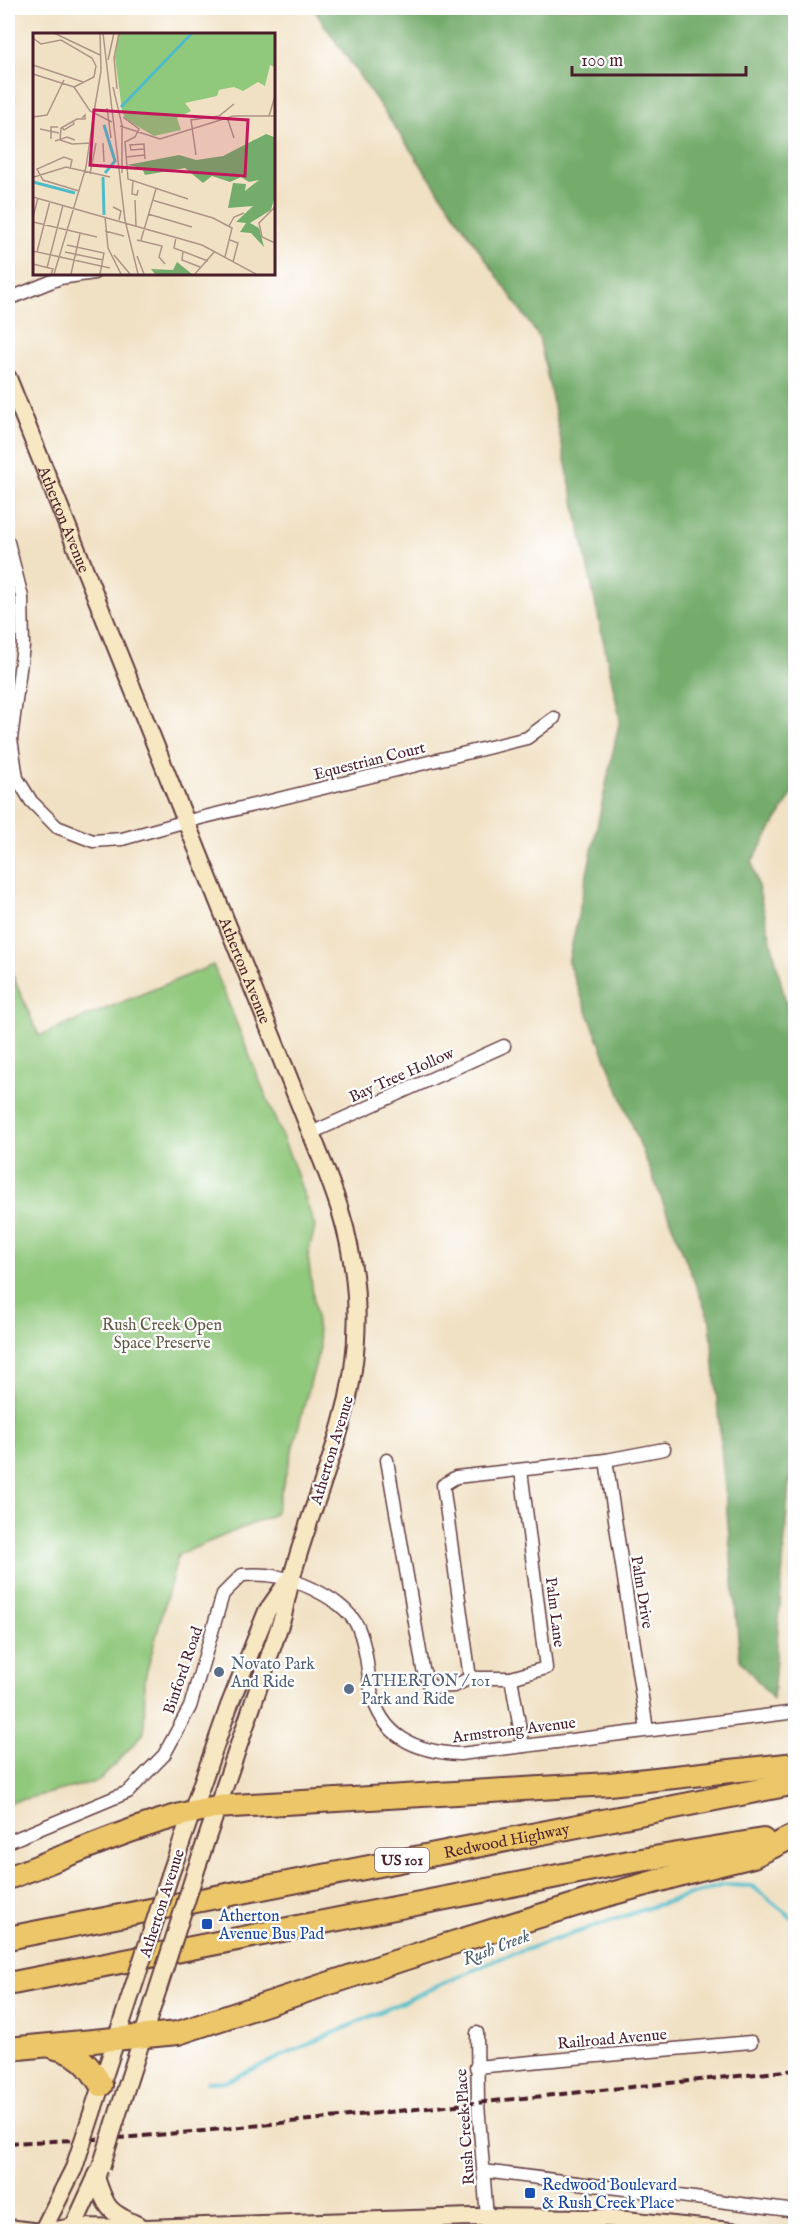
<svg xmlns="http://www.w3.org/2000/svg" width="803" height="2239" viewBox="0 0 803 2239" font-family="'IM FELL English',serif">
<style>
.green{fill:#90c87c;stroke:#6d7454;stroke-width:1.5}
.forest{fill:#74ac6c;stroke:#5f664c;stroke-width:1.5}
.lines{fill:none;stroke-linecap:round;stroke-linejoin:round}
.stream{stroke:#4fbbc9;stroke-width:4}
.street-casing{stroke:#633c42;stroke-width:15}
.secondary-casing{stroke:#633c42;stroke-width:20}
.highway-casing{stroke:#633c42;stroke-width:26}
.street{stroke:#fff;stroke-width:12}
.secondary{stroke:#f7e8c3;stroke-width:16}
.highway{stroke:#ecc669;stroke-width:22}
.rail{stroke:#4a1f2b;stroke-width:4;stroke-dasharray:9 4.5;stroke-linecap:butt}
.secondary-bridge-casing{stroke:#633c42;stroke-width:20;stroke-linecap:butt}
.secondary-bridge{stroke:#f7e8c3;stroke-width:16}
.service-dot{fill:#5c6f8a;stroke:#fff;stroke-width:2}
.transit-dot{fill:#1a4fb4;stroke:#fff;stroke-width:2}
.labels{text-anchor:middle;stroke-width:4.5;stroke-linejoin:round;paint-order:stroke}
.shield{fill:#fff;stroke:#80626b;stroke-width:1.5}
.shield-label{font-size:15px;font-weight:bold;fill:#4a1f2b}
.street-label{font-size:16px;fill:#4a1f2b;stroke:#fff}
.park-label{font-size:16px;fill:#625a47;stroke:#fff}
.service-label{font-size:16px;fill:#4e5e75;stroke:#fff;text-anchor:start}
.transit-label{font-size:16px;fill:#164399;stroke:#fff;text-anchor:start}
.water-label{font-size:18px;font-style:italic;fill:#4c5d6a;stroke:#fff}
.inset-river{fill:none;stroke:#4fbbc9;stroke-width:3}
.inset-road{fill:none;stroke:#ae9387;stroke-width:1.5}
.view{fill:#c2185b;fill-opacity:0.15;stroke:#c2185b;stroke-width:3}
.inset-edge{fill:none;stroke:#4a1f2b;stroke-width:3}
</style>
<rect width="100%" height="100%" fill="#fff"/>
<filter id="ink" filterUnits="userSpaceOnUse"><feTurbulence type="fractalNoise" baseFrequency=".0167" numOctaves="2"/><feDisplacementMap in="SourceGraphic" scale="12" xChannelSelector="R" yChannelSelector="G"/><feConvolveMatrix kernelMatrix="1 2 1 2 8 2 1 2 1" color-interpolation-filters="sRGB"/></filter>
<filter id="wash" filterUnits="userSpaceOnUse"><feTurbulence type="fractalNoise" baseFrequency=".008" numOctaves="4" result="noise"/><feDisplacementMap in="SourceGraphic" scale="24" xChannelSelector="R" yChannelSelector="G"/><feGaussianBlur stdDeviation="1.35" result="paint"/><feColorMatrix in="noise" values="0 0 0 0 0 0 0 0 0 0 0 0 0 0 0 0 0 1.4 0 .05"/><feComposite in="paint" operator="in"/></filter>
<g filter="url(#wash)">
<rect width="100%" height="100%" fill="#f1e1c4"/>
<!-- green -->
<polygon class="green" points="8,965 39,1036 213,965 294,1166 315,1227 308,1256 320,1347 275,1514 178,1555 145,1678 144,1733 99,1781 8,1803"/>
<!-- forest -->
<polygon class="forest" points="313,8 795,8 796,788 752,861 795,1041 796,1480 789,1483 773,1699 740,1660 710,1321 568,963 620,719 539,337"/>
<g class="lines">
<!-- stream -->
<polyline class="stream" points="207,2082 227,2081 498,1959 654,1906 723,1885 752,1886 796,1921"/>
</g>
</g>
<g filter="url(#ink)">
<g class="lines">
<!-- street casing -->
<g class="street-casing">
<g id="street">
<polyline points="8,299 60,278 94,273"/>
<polyline points="8,542 22,597 23,646 11,739 17,778 31,801 57,827 93,841 122,839 176,824 527,738 554,718"/>
<polyline points="311,1133 504,1046"/>
<polyline points="387,1460 423,1669 430,1687 454,1686 470,1678"/>
<polyline points="606,1460 647,1730"/>
<polyline points="521,1470 546,1668 511,1678 470,1678 443,1485 456,1477 606,1460 664,1449"/>
<polyline points="511,1678 523,1746"/>
<path d="M8,1842L128,1792L164,1755L190,1707L223,1594L242,1575C270,1573 288,1577 313,1589C331,1598 349,1609 358,1627C367,1648 367,1669 371,1690C381,1737 416,1752 460,1754L796,1712"/>
<polyline points="477,2033 478,2104 487,2218 490,2232"/>
<polyline points="476,2067 751,2042"/>
<polyline points="484,2171 796,2211"/>
</g>
</g>
<!-- secondary casing -->
<g class="secondary-casing">
<g id="secondary">
<path id="s1" d="M8,378L311,1133C321,1158 332,1184 340,1210C362,1281 362,1353 341,1425C323,1489 295,1550 283,1616L196,1870"/>
<polyline points="170,1875 229,1706 267,1611 288,1581"/>
<polyline points="94,2107 131,1994"/>
<polyline points="120,2107 158,1989"/>
<path d="M96,2177C106,2208 108,2212 138,2225"/>
<polyline points="8,2228 40,2232"/>
<polyline points="42,2232 74,2168"/>
<polyline points="44,2232 74,2227 145,2228 472,2217 607,2218 740,2232"/>
<polyline points="71,2232 98,2173"/>
</g>
</g>
<!-- highway casing -->
<g class="highway-casing">
<g id="highway">
<path d="M8,1878C76,1853 144,1820 216,1807L609,1784L796,1764"/>
<path id="s2" d="M8,1938L796,1783"/>
<polyline points="8,1984 629,1862 763,1840"/>
<path d="M53,2047C78,2053 88,2063 101,2085"/>
<polyline points="8,2049 178,2033 443,1946 607,1895 700,1869 753,1856 796,1835"/>
</g>
</g>
<!-- street -->
<use href="#street" class="street"/>
<!-- secondary -->
<use href="#secondary" class="secondary"/>
<!-- highway -->
<use href="#highway" class="highway"/>
<!-- rail -->
<polyline class="rail" points="8,2143 119,2138 203,2131 796,2070"/>
<!-- secondary-bridge casing -->
<g class="secondary-bridge-casing">
<g id="secondary-bridge">
<polyline points="158,1989 196,1870"/>
<polyline points="131,1994 170,1875"/>
<polyline points="101,2167 120,2107"/>
<polyline points="74,2168 94,2107"/>
</g>
</g>
<!-- secondary-bridge -->
<use href="#secondary-bridge" class="secondary-bridge"/>
</g>
</g>
<!-- markers -->
<g class="service-dot">
<circle cx="219" cy="1672" r="6"/>
<circle cx="349" cy="1689" r="6"/>
</g>
<g class="transit-dot">
<rect x="201" y="1918" width="12" height="12" rx="3"/>
<rect x="524" y="2187" width="12" height="12" rx="3"/>
</g>
<g class="labels">
<!-- shield labels -->
<rect class="shield" x="375" y="1848" width="54" height="24" rx="4.5"/>
<g class="shield-label">
<text x="402" y="1865">US 101</text>
</g>
<!-- street labels -->
<g class="street-label">
<text dy="6" stroke="none"><textPath href="#s1" startOffset="152">Atherton Avenue</textPath></text>
<text transform="translate(369 760) rotate(-14)" y="6">Equestrian Court</text>
<text dy="6" stroke="none"><textPath href="#s1" startOffset="638">Atherton Avenue</textPath></text>
<text transform="translate(401 1074) rotate(-24)" y="6">Bay Tree Hollow</text>
<text transform="translate(331 1450) rotate(-73)" y="6">Atherton Avenue</text>
<text transform="translate(643 1592) rotate(81)" y="6">Palm Drive</text>
<text transform="translate(556 1612) rotate(83)" y="6">Palm Lane</text>
<text transform="translate(182 1670) rotate(-71)" y="6">Binford Road</text>
<text transform="translate(514 1729) rotate(-7)" y="6">Armstrong Avenue</text>
<text dy="6" stroke="none"><textPath href="#s2" startOffset="508">Redwood Highway</textPath></text>
<text transform="translate(161 1903) rotate(-72)" y="6">Atherton Avenue</text>
<text transform="translate(612 2038) rotate(-5)" y="6">Railroad Avenue</text>
<text transform="translate(464 2127) rotate(-94)" y="6">Rush Creek Place</text>
</g>
<!-- park labels -->
<g class="park-label">
<text x="162" y="1330">Rush Creek Open<tspan x="162" dy="18">Space Preserve</tspan></text>
</g>
<!-- service labels -->
<g class="service-label">
<text x="231" y="1669">Novato Park<tspan x="231" dy="18">And Ride</tspan></text>
<text x="361" y="1686">ATHERTON / 101<tspan x="361" dy="18">Park and Ride</tspan></text>
</g>
<!-- transit labels -->
<g class="transit-label">
<text x="219" y="1921">Atherton<tspan x="219" dy="18">Avenue Bus Pad</tspan></text>
<text x="542" y="2190">Redwood Boulevard<tspan x="542" dy="18">&amp; Rush Creek Place</tspan></text>
</g>
<!-- water labels -->
<g class="water-label">
<text transform="translate(496 1947) rotate(-21)" y="6">Rush Creek</text>
</g>
</g>
<!-- overview -->
<g transform="translate(33 33)">
<rect width="242" height="242" fill="#f1e1c4"/>
<path d="M86,0H241V34L237,32L232,53L225,49L210,58L201,54L190,56L186,57L184,63L152,70L158,78L144,85L148,97L121,103L92,86L89,77L82,24Z" fill="#90c87c"/>
<path d="M233,101L241,104V166L238,177L217,190L226,195L231,214L218,200L207,199L213,190L203,189L220,173L195,175L200,150L213,151L212,158L226,147L216,149L208,144L197,149L179,143L170,150L152,135L112,142L109,135L94,132L146,122L163,127L190,123ZM144,229L159,241H122L118,236L140,237Z" fill="#74ac6c"/>
<path class="inset-river" d="M88,74L159,0M71,92L82,128L72,140M70,144L71,182M0,149L42,160"/>
<path class="inset-road" d="M21,0L67,22M70,0L92,187L105,241M0,5L8,11L28,7L59,25L63,33L61,44L41,54M75,27L81,0M0,32L50,49M0,41L41,54L57,78L79,89M80,54L89,92V140M84,56L81,25L86,0M74,75L78,105M61,79L68,38L67,0M236,83L242,63M0,84L14,82L31,47M90,84L106,96L102,104L92,109L95,146L155,166M194,84L201,105M49,85L52,82V86H44L28,95L27,107L39,111L60,110M87,93L127,106L200,83H242M29,94L31,97L41,91L40,88M7,96L26,100M18,106V94H25M22,108L34,104L42,107M70,110L71,129M111,116L98,117L97,112L111,111V112L112,126M163,122L158,87L186,83L201,71M93,124L112,122M37,136L39,127L31,124L4,136L10,147L46,158M57,141L63,110M1,144L33,134L77,144M100,148L99,161L104,162L105,157M0,164L169,212L223,241M102,167L103,193M119,167L180,185L199,195L192,224M80,174L88,178L86,187M242,174L226,190L229,204L242,210M115,181L159,194M0,184L5,165M72,184L75,215L88,241M0,189L64,204M196,193L201,184L211,180M72,198L91,203M143,204L141,215L175,228M104,207L129,213L126,224L132,231M108,207L123,156M197,207L205,210L200,229M34,212L71,220L67,241M0,218L77,235M150,218L149,227L167,234M4,219L17,168M32,219L70,227M81,222L97,241M104,223L111,241M0,231L20,236L18,241M14,235L30,172M21,241L53,134L61,79M38,241L47,201M162,241L182,218"/>
<path class="view" d="M61,77L215,87L212,143L57,132Z"/>
<rect width="242" height="242" class="inset-edge"/>
</g>
<!-- margin -->
<rect width="803" height="2239" fill="none" stroke="#fff" stroke-width="30"/>
<!-- scale -->
<path d="M572 66v9h174v-9" fill="none" stroke="#4a1f2b" stroke-width="3"/>
<text x="581" y="66" font-size="18" fill="#4a1f2b" stroke="#ffffff" stroke-width="4.5" paint-order="stroke">100 m</text>
</svg>
